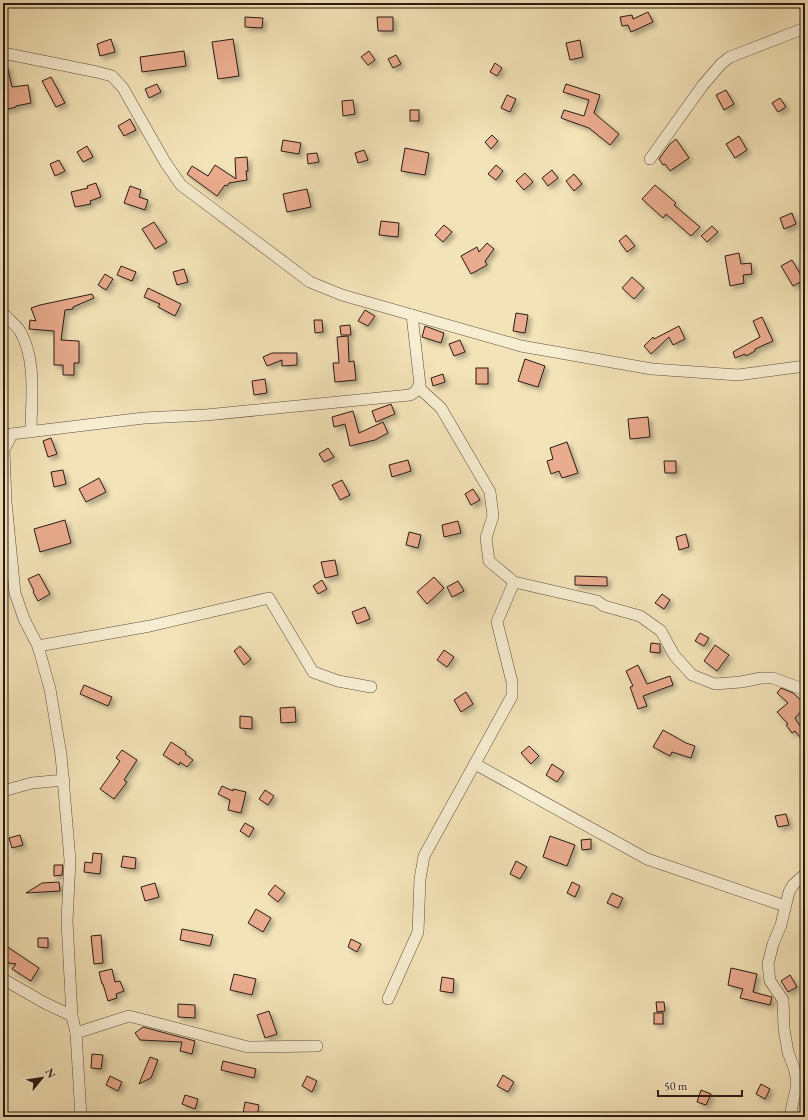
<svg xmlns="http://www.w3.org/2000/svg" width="808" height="1120" viewBox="0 0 808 1120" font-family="'EB Garamond',serif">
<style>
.building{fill:#eaac8f;stroke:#2b1a13;filter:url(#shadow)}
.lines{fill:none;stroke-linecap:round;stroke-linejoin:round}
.street-casing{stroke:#5d4c3c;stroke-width:12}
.street{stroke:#f7edd1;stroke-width:11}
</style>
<defs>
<filter id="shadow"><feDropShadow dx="3.5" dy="3.5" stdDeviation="2" flood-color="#0004"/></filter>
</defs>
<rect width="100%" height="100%" fill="#f3e3b8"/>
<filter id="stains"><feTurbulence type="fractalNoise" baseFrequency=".005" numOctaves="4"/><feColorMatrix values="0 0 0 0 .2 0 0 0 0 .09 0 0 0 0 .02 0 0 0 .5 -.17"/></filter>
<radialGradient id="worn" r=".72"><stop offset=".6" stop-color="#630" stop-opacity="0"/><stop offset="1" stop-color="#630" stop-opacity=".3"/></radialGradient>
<!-- building -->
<g class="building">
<polygon points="648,12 653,22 631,32 628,25 622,26 620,17 632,15 633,19"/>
<polygon points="245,17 263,18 262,28 245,27"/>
<polygon points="377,17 393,17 393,31 378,31"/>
<polygon points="111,39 115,52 100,56 97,44"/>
<polygon points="233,39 239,76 218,79 212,42"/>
<polygon points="580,40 583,57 570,60 566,43"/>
<polygon points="184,51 186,66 142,72 140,57"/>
<polygon points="369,51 375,60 368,65 361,57"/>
<polygon points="396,55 401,64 393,68 388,59"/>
<polygon points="495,63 502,68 497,76 490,72"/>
<polygon points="7,65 12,87 28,85 31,103 16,106 16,107 4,110 3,104 3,66"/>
<polygon points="51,77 65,103 56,107 42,81"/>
<polygon points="157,84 161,92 149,98 145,89"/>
<polygon points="566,84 600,95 594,113 619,134 610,145 589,128 561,118 564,110 584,116 589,100 563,92"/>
<polygon points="726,90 734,104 724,110 716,95"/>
<polygon points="507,95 516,99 510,112 501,108"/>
<polygon points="780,98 786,107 778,112 772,103"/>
<polygon points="353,100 355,114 343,116 342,101"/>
<rect x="410" y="110" width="9" height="11"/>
<polygon points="130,119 136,130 124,136 118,126"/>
<polygon points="492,135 498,141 491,149 485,142"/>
<polygon points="739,136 747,150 735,158 726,144"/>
<polygon points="676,139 689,158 670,171 665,164 663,165 659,159 670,144"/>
<polygon points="283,140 301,143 299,154 281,151"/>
<polygon points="87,146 93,157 83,162 77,152"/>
<polygon points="405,148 429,153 425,175 401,171"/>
<polygon points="364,150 368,160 358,163 355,153"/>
<polygon points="317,153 319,162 308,164 307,154"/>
<polygon points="247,157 248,171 246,171 247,180 229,183 227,186 225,185 217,196 187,174 192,166 208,176 215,165 236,179 235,158"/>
<polygon points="59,160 65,171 55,176 50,164"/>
<polygon points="496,165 503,171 496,180 488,174"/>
<polygon points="552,170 558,178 548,186 542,178"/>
<polygon points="525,173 533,182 524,190 516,181"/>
<polygon points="574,174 582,184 574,191 566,181"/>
<polygon points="96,183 101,197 90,201 91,204 75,207 71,192 88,188 87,186"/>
<polygon points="655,185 676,203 674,205 700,227 691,236 666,214 663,218 642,199"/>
<polygon points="130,186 141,190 139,197 148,200 145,210 124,203"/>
<polygon points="307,189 311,207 287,212 283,194"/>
<polygon points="792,213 796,224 784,229 780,218"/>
<polygon points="381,221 399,223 398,237 379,235"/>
<polygon points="154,222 167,242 155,249 142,229"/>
<polygon points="444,225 452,232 443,242 435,235"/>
<polygon points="712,226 718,232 707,242 701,236"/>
<polygon points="626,235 635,246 627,252 619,241"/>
<polygon points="487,243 494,249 485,261 487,265 471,274 461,256 477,247 479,252"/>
<polygon points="739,253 741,264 751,263 752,274 743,275 744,283 730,286 725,256"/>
<polygon points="792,260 804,280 793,286 781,266"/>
<polygon points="121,266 136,272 132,281 117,275"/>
<polygon points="184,269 188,282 177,285 173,272"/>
<polygon points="105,274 113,279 106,290 98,285"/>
<polygon points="632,277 644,288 634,299 622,288"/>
<polygon points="148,288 181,304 175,316 158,307 160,304 144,297"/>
<polygon points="92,294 94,298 73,307 73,309 65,310 61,340 79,341 79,363 74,363 74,375 63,375 63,365 54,365 54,331 29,329 30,320 36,321 31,308 40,305"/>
<polygon points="365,310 375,316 368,326 358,321"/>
<polygon points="516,313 528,315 525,333 513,331"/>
<polygon points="762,317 773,341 755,349 755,351 746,356 745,354 735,358 733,352 760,337 753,321"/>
<polygon points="314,320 322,320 323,332 315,333"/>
<polygon points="350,325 351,335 341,335 340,326"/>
<polygon points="425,326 444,333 441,343 422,337"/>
<polygon points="679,326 685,339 673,345 669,337 651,354 644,346 653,337 654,339"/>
<polygon points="348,336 349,362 354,361 356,380 335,382 333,363 339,363 337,337"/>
<polygon points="460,340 465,352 454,356 449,344"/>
<polygon points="272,353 297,353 297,365 282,366 282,360 267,366 263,357"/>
<polygon points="525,359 545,366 538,387 518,381"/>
<rect x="476" y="368" width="12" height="16"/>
<polygon points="443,374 445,382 433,386 431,378"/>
<polygon points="265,379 267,393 254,395 252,381"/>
<polygon points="391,404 395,414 376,422 372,411"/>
<polygon points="353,411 359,433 383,422 388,433 375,440 350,446 345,424 334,427 332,417"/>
<polygon points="648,417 650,437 630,439 628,419"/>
<polygon points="51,438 57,454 48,457 43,441"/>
<polygon points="567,442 578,473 562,478 559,471 551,474 547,461 553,459 550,448"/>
<polygon points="328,448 334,457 324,462 319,454"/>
<polygon points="408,460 411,471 392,477 389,465"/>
<polygon points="664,461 676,461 676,473 665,473"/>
<polygon points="63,470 66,484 54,487 51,472"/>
<polygon points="99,478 106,492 86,502 79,489"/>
<polygon points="342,480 350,495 340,500 332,485"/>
<polygon points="473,489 480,500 471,505 465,494"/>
<polygon points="65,520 71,543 40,552 34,529"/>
<polygon points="458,521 461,533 444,537 442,525"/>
<polygon points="409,532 421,535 418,548 406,545"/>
<polygon points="686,534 689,547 679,550 676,537"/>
<polygon points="335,560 338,575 325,578 321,562"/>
<polygon points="39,574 50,594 38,601 33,592 34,591 28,579"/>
<polygon points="575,576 607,577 607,586 575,585"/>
<polygon points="434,577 444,588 427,604 417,592"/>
<polygon points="322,580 327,589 318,594 313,586"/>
<polygon points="458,581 464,591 452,597 447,587"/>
<polygon points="662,594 670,600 664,609 655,603"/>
<polygon points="365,607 370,619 357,624 352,612"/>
<polygon points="700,633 709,638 704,646 695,641"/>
<polygon points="651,643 660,644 660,653 650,652"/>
<polygon points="715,645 729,655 717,671 704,661"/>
<polygon points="240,646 251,659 244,665 234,651"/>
<polygon points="444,650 454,657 447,667 437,660"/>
<polygon points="638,665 647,684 670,676 673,685 643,696 647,706 638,709 630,687 633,686 626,671"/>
<polygon points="84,685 112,697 108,706 80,694"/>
<polygon points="781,688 793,693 805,704 805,707 795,718 805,734 805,743 795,731 792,733 786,725 788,724 777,712 788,703 777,693"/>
<polygon points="466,692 473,704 461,712 454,700"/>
<polygon points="295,707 296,722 281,723 280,708"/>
<polygon points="240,716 252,717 252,729 240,728"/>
<polygon points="663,730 686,743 695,746 691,758 672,752 670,756 653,747"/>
<polygon points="171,742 186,752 185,754 193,760 187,767 180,762 179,765 163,755"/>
<polygon points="529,746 539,756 531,764 521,753"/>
<polygon points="122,750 137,760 124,780 127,782 114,799 100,789 120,761 116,758"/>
<polygon points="552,764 564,772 557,782 546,775"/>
<polygon points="222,786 233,791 233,789 246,792 241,813 228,810 230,800 218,794"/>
<polygon points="265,790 274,796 268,805 259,799"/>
<polygon points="786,814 789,825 778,827 775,816"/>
<polygon points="245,823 254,828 249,837 240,831"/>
<polygon points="20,835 23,845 12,848 9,838"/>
<polygon points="550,836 575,845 567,866 543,857"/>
<polygon points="591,839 591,849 582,850 581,840"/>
<polygon points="93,853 102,854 100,874 84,872 85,862 92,863"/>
<polygon points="123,856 136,858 135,869 121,867"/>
<polygon points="516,861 527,867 520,879 510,874"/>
<polygon points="54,865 63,865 62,875 54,876"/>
<polygon points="59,882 60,891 26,893 42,883"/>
<polygon points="572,882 580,886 575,897 567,893"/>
<polygon points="155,883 159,897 145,901 141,887"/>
<polygon points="275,885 285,893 278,902 268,894"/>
<polygon points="612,893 623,898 618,908 607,903"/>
<polygon points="256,909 271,918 263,932 248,923"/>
<polygon points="182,929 213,935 210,946 180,940"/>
<polygon points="101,935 103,963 94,964 91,936"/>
<polygon points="38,938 48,938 48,948 38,947"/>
<polygon points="351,939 361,944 357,952 348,947"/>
<polygon points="3,944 39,968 31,981 12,969 16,964 3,962"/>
<polygon points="731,968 757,974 753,992 772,997 770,1005 740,998 743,989 728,985"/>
<polygon points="112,969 115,982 120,981 124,991 116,994 117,998 108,1001 103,984 102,984 99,972"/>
<polygon points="234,974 256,979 252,995 230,990"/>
<polygon points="790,975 797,987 788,992 781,981"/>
<polygon points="442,977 454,979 453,993 440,991"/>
<polygon points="656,1002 664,1002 665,1011 657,1012"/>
<polygon points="178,1004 195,1005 195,1018 178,1017"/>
<polygon points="269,1011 277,1034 265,1038 257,1015"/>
<rect x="654" y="1013" width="9" height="11"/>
<polygon points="143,1027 195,1041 192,1054 180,1051 182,1042 140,1040 135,1033"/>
<polygon points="92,1054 103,1055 101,1069 91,1068"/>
<polygon points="150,1057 158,1060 151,1078 139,1084"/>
<polygon points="223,1061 256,1069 254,1078 221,1070"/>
<polygon points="503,1075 514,1082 508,1092 497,1086"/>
<polygon points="110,1076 122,1082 118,1091 106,1085"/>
<polygon points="307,1076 317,1081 312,1092 302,1086"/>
<polygon points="761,1084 770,1089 765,1099 756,1094"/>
<polygon points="701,1090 711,1094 706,1105 697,1102"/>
<polygon points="185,1095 198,1099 195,1109 182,1104"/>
<polygon points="245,1102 259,1105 257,1117 243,1114"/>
</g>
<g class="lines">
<!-- street casing -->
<g class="street-casing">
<g id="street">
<polyline points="3,53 97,72 112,76 123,88 165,162 181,185 310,282 342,295 521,346 652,369 738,375 805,366"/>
<polyline points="650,159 703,85 721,64 730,57 805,28"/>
<path d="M3,313C8,319 16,325 20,331C37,361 31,399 31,432"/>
<polyline points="418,387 441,408 490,492 493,516 486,538 489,561 514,582 597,601 604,606 640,616 661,631 674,655 692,675 715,684 741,682 761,678 773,678 805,690"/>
<polyline points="12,434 4,450 6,502 15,593 24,619 38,646 50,689 61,755 70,860 67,921 72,1016 76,1033 81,1117"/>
<polyline points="3,435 144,418 206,415 410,395 415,392 420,385 412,315"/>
<polyline points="38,646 150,626 269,598 313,672 338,681 371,687"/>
<polyline points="475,764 647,859 785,906"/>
<polyline points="3,791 32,783 64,780"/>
<polyline points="3,979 43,1002 72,1016"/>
<polyline points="388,999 418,932 420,879 424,856 512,696 512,682 497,622 514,582"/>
<polyline points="76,1033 129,1016 248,1047 317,1046"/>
<polyline points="795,1117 791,1111 796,1089 796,1077 794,1068 788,1052 784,1029 783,1000 770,981 768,964 773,944 781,925 789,892 793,885 805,874"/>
</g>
</g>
<!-- street -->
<use href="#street" class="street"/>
</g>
<!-- margin -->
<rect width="808" height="1120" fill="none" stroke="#f3e3b8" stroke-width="16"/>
<rect x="4" y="4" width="800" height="1112" fill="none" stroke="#2b1a13" stroke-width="2"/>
<rect x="8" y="8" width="792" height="1104" fill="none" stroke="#2b1a13"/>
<!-- north arrow -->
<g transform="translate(42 1078) rotate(60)" stroke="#f7edd1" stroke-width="3" paint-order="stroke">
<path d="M0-3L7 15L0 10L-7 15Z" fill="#2b1a13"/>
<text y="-6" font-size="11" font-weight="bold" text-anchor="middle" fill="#2b1a13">N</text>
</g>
<!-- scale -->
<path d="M658 1090v6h84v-6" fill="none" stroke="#2b1a13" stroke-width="2"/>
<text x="664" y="1090" font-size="12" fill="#2b1a13" stroke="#f7edd1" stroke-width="3" paint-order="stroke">50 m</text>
<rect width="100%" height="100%" filter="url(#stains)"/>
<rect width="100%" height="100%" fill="url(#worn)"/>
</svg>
